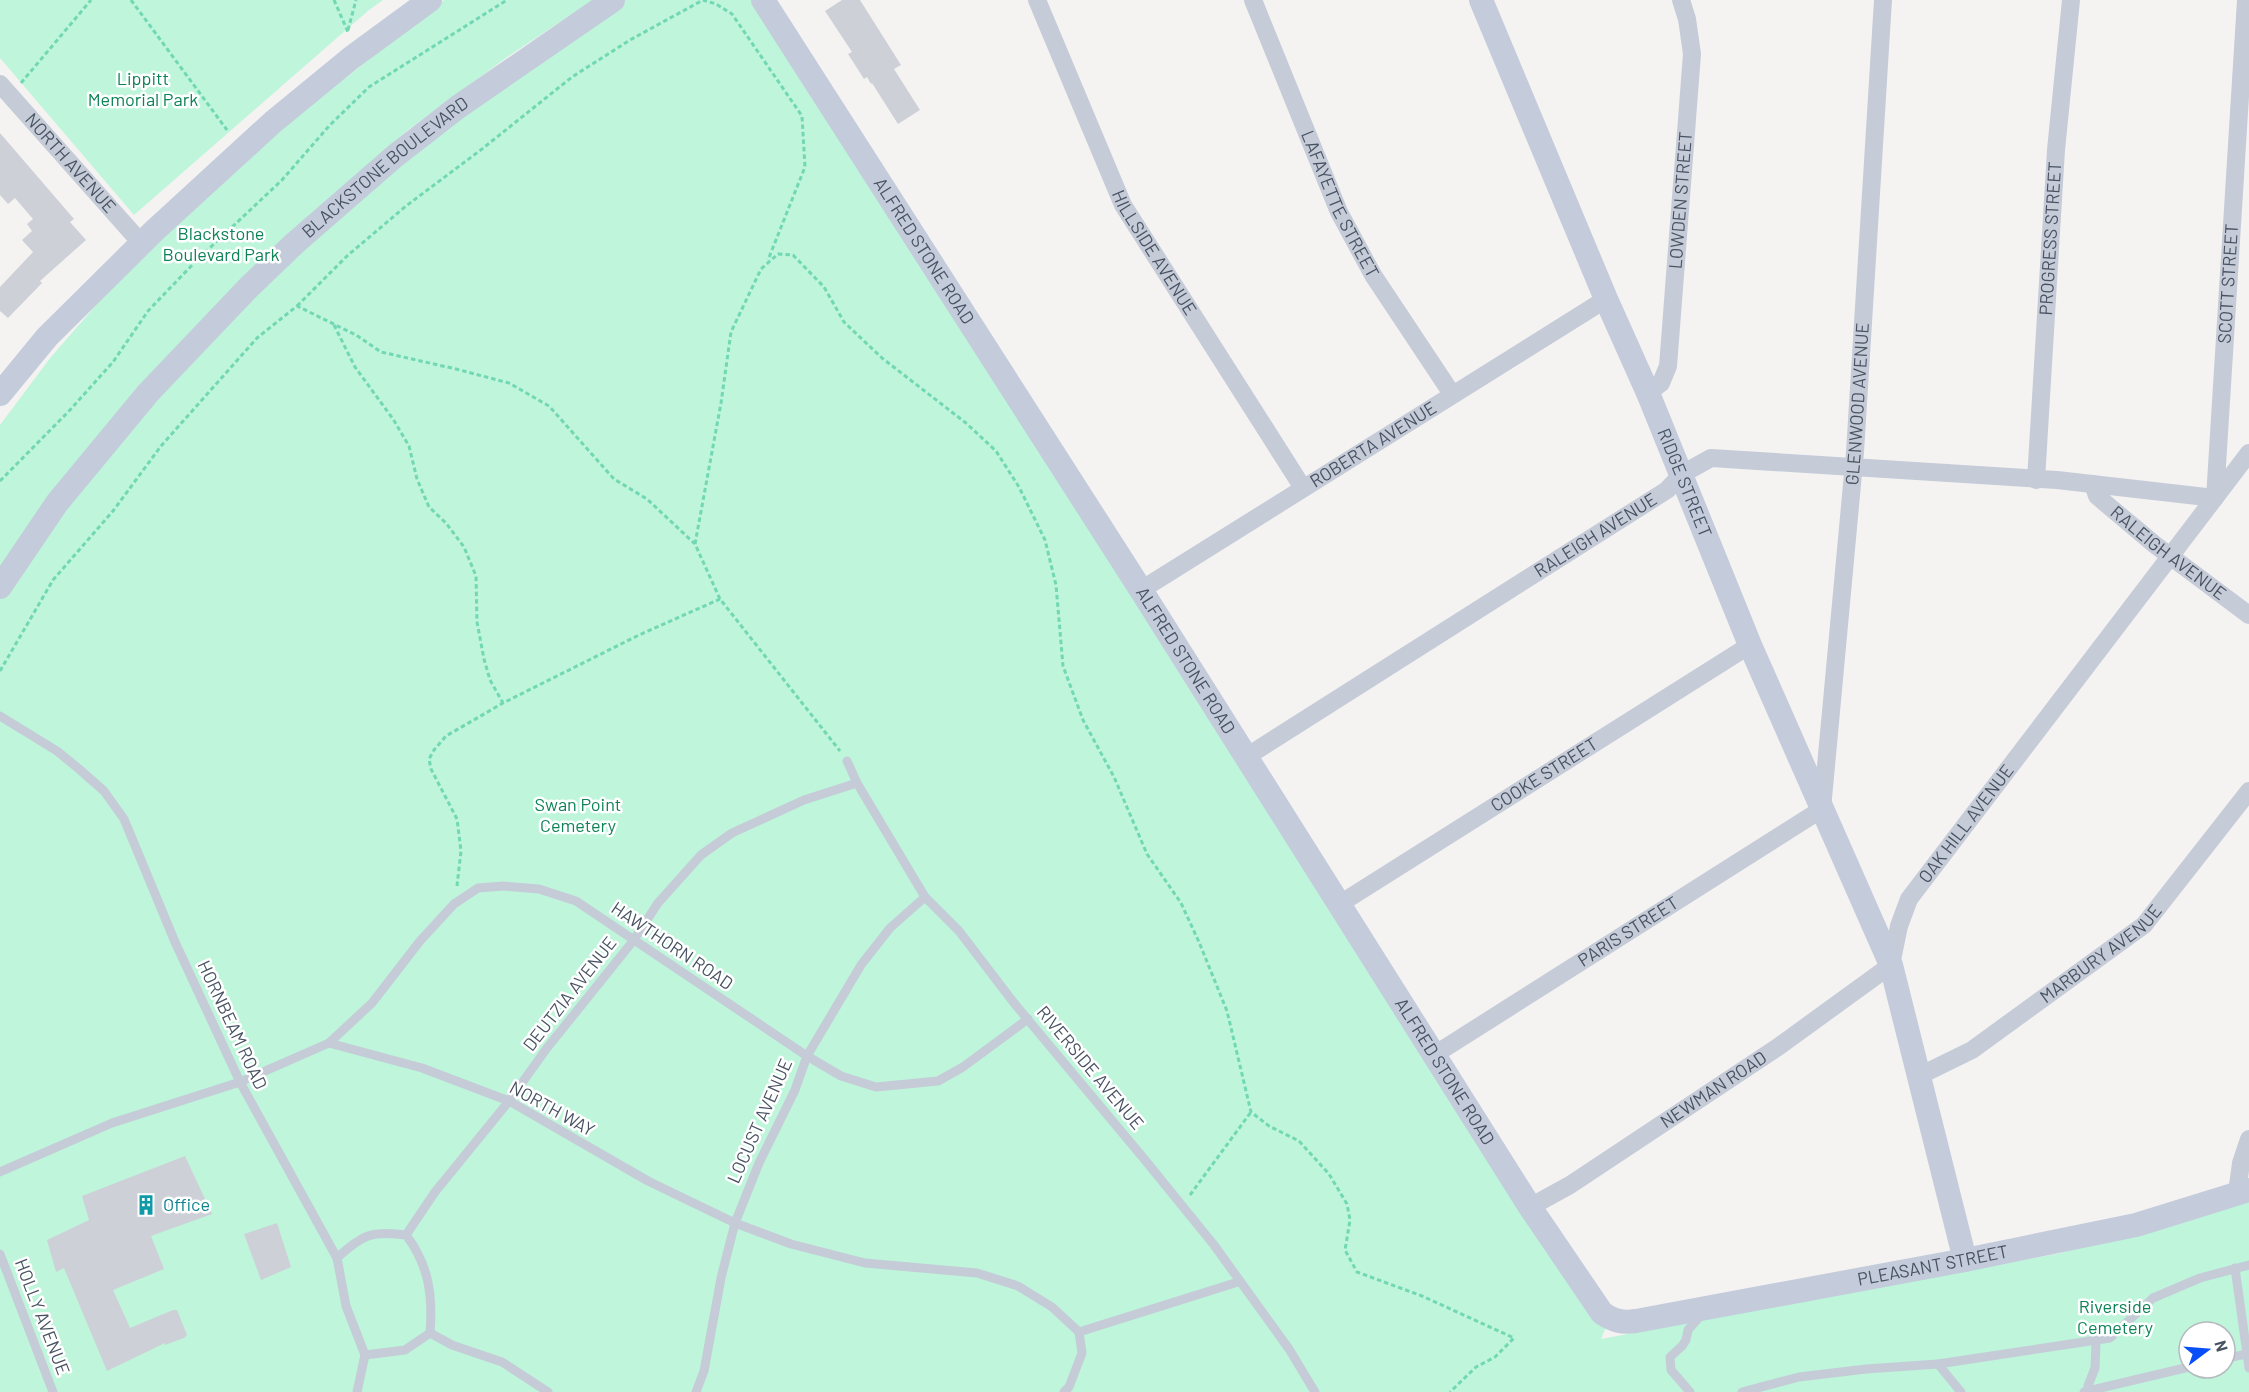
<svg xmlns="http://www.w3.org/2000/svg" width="2249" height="1392" viewBox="0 0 2249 1392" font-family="Barlow,sans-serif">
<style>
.green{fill:#bef5db;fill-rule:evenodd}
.building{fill:#ced0d8}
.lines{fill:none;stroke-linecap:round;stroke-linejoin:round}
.path{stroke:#72d7b3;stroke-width:3;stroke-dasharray:4.5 3;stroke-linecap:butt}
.lane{stroke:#c5ccd8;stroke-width:9}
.street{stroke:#c5ccd8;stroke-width:18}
.secondary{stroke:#c4ccdc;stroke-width:24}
.labels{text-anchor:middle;stroke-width:5;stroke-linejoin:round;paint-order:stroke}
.park-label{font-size:18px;fill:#0e8258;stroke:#fff}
.street-label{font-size:18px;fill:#485262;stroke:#fff}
.culture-label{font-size:18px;fill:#0d838f;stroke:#fff;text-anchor:start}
</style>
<rect width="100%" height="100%" fill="#f5f3f2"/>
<!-- green -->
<g class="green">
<polygon points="0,0 383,0 369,10 134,215 0,58"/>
<polygon points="444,0 593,0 510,55 408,130 328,202 0,572 0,425 51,357 118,280 285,126"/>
<path d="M611,0H755L1606,1327L1601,1339L2061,1253L2249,1196V1392H0V594L85,462L300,239ZM2189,1332H2225V1368H2189Z"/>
</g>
<!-- building -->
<g class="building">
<polygon points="842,0 860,0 901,65 894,69 920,110 898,124 872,83 871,84 867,77 864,79 848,54 852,52 825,11"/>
<polygon points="0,133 74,219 70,222 86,240 40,281 42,283 8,318 0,311 0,287 33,252 22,240 32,231 27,224 33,219 15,198 8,204 0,195"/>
<polygon points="185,1156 212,1214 151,1236 164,1269 113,1290 130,1328 173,1310 177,1310 187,1335 184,1338 165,1345 165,1343 107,1371 64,1268 56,1272 47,1240 89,1220 82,1196"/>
<polygon points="277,1223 291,1267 261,1280 244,1234"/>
</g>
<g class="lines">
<!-- path -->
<g class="path">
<polyline points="131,0 227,130"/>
<polyline points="334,0 348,32"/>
<polyline points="348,30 356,0"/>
<polyline points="21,83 91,0"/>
<polyline points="297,306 347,256 406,206 482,149 572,77 630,40 703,0 716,4 732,14 802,116 805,167 768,260"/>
<polyline points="334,325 355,367 393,419 409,446 417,479 429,507 446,523 464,547 476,576 477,622 484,659 490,680 503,703"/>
<polyline points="0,481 70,410 113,362 148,311 196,261 282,180 329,126 369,87 507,0"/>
<polyline points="695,544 721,403 731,332 761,269 778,254 793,255 824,287 844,322 882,358 966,423 996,451 1019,487 1045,540 1056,585 1063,666 1083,720 1114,777 1147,854 1181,903 1199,942 1227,1011 1251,1112 1269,1126 1299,1141 1329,1174 1347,1204 1350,1220 1345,1250 1357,1272 1422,1296 1514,1338 1495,1357 1476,1367 1450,1392"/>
<polyline points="0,671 53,580 113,511 161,446 257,338 297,306 356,335 381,352 456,369 509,383 549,406 614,479 647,499 695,544 720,599 840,751"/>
<polyline points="457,886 461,851 457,819 431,769 429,759 434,750 446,736 503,703 639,635 720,599"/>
<polyline points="1190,1195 1251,1112"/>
</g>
<!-- lane -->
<g class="lane">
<polyline points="0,716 57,751 79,769 104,791 124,819 175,942 240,1082 337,1258 346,1306 365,1355 357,1392"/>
<polyline points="847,761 857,783 925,897 959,931 1014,1003 1145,1160 1214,1245 1289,1349 1315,1392"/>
<polyline points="329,1043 372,1003 420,941 454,904 478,888 503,886 539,889 576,901 807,1056 841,1076 876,1087 938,1081 963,1067 1028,1019"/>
<polyline points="0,1172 112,1123 240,1082 329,1043 422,1068 509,1101 648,1181 735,1223 791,1244 865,1263 977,1273 1018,1286 1052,1307 1079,1332"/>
<polyline points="406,1235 435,1192 509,1101 547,1048 633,941 658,903 701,855 732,833 804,800 857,783"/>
<polyline points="0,1254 53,1392"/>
<path d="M337,1258C362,1235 372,1230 406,1235C429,1265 433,1296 430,1333L405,1350L365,1355"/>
<polyline points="2235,1268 2249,1368"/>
<polyline points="430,1333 452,1345 502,1362 548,1392"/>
<polyline points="2225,1359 2249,1353"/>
<polyline points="1938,1364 1961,1392"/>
<polyline points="696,1392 704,1371 721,1278 735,1223 759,1163 795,1090 807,1056 861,965 890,928 925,897"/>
<polyline points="1064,1392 1069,1387 1082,1353 1079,1332 1238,1282"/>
<polyline points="1690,1392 1671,1370 1670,1357 1682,1346 1686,1340 1688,1330 1702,1314"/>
<polyline points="1742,1392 1799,1377 1866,1369 1938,1364 2110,1338 2153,1298 2200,1278 2249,1265"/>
<polyline points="2084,1392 2189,1367"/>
<polyline points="2089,1392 2088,1386 2095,1368 2096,1341"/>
</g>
<!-- street -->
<g class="street">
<path id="s1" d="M1037,0L1123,205L1303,488"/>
<path id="s2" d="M1253,0L1339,212L1373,275L1452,394"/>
<path id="s3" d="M0,84L142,244"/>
<path id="s4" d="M1648,393L1661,383L1668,366L1692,54L1687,19L1681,0"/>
<path id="s5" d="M2036,480L2056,150L2071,0"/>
<path id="s6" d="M2093,484L2097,496L2117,513L2154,544L2249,615"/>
<path id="s7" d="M1141,590L1606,299"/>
<path id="s8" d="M1246,757L1667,490L1682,474L1711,458L2057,480L2215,498L2246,0"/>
<path id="s9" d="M1338,905L1750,645"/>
<path id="s10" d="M1434,1055L1822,809L1855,452L1883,0"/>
<path id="s11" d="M1919,1076L1972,1050L2144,925L2249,791"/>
<polyline points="2237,1193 2241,1163 2249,1139"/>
<path id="s12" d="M1530,1207L1570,1185L1778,1047L1891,965L1899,926L1909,899L2249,453"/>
</g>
<!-- secondary -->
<g class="secondary">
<path id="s13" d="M763,0L1141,590L1530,1207L1602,1313C1614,1321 1622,1323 1636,1321L1965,1260L2136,1225L2249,1190"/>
<path id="s14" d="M1481,0L1606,299L1648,393L1750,645L1891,965L1965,1260"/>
<polyline points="0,394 47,337 154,231 273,122 351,58 430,0"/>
<path id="s15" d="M0,587L57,503L148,393L249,287L295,243L395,156L458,107L613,0"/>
</g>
</g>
<!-- icons -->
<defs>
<g id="building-bare" transform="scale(1.62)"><path d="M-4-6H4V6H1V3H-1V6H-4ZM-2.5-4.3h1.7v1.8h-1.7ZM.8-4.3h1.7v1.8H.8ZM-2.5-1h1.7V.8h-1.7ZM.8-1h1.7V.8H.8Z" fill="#0f9aa8" stroke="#fff" stroke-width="2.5" paint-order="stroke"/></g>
</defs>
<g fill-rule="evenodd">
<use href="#building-bare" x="146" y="1205"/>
</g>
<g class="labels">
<!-- park labels -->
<g class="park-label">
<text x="143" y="85">Lippitt<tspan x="143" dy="21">Memorial Park</tspan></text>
<text x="221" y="240">Blackstone<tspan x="221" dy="21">Boulevard Park</tspan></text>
<text x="578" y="811">Swan Point<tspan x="578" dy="21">Cemetery</tspan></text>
<text x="2115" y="1313">Riverside<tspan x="2115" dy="21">Cemetery</tspan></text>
</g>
<!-- street labels -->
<g class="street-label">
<text dy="6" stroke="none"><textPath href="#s3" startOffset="106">NORTH AVENUE</textPath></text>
<text dy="6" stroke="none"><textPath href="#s15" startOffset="572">BLACKSTONE BOULEVARD</textPath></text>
<text dy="6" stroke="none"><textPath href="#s4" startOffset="201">LOWDEN STREET</textPath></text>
<text dy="6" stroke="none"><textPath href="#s2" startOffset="222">LAFAYETTE STREET</textPath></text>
<text dy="6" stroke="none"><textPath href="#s5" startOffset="242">PROGRESS STREET</textPath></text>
<text dy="6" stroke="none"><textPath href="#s13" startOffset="298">ALFRED STONE ROAD</textPath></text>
<text dy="6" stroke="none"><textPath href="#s1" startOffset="279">HILLSIDE AVENUE</textPath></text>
<text dy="6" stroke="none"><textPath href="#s8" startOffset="1274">SCOTT STREET</textPath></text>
<text dy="6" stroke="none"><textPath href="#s10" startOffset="866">GLENWOOD AVENUE</textPath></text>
<text dy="6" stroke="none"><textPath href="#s7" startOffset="274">ROBERTA AVENUE</textPath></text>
<text dy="6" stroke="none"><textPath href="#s14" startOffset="524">RIDGE STREET</textPath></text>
<text dy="6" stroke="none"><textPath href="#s8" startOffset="414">RALEIGH AVENUE</textPath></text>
<text dy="6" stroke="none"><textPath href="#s6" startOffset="104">RALEIGH AVENUE</textPath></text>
<text dy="6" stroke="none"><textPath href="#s13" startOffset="784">ALFRED STONE ROAD</textPath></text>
<text dy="6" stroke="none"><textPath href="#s9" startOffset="244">COOKE STREET</textPath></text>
<text dy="6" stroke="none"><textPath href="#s12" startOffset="598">OAK HILL AVENUE</textPath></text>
<text dy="6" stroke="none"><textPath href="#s10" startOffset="230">PARIS STREET</textPath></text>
<text transform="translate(672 946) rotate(34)" y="6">HAWTHORN ROAD</text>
<text dy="6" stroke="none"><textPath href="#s11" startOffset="220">MARBURY AVENUE</textPath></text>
<text transform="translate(570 994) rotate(-52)" y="6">DEUTZIA AVENUE</text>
<text transform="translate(232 1025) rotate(65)" y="6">HORNBEAM ROAD</text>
<text transform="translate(1090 1068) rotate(50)" y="6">RIVERSIDE AVENUE</text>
<text dy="6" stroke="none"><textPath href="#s13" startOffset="1270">ALFRED STONE ROAD</textPath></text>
<text dy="6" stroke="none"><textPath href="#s12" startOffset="218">NEWMAN ROAD</textPath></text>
<text transform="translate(552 1109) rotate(29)" y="6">NORTH WAY</text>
<text transform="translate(760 1121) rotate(-66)" y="6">LOCUST AVENUE</text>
<text dy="6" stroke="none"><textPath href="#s13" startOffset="1896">PLEASANT STREET</textPath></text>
<text transform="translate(42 1317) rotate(69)" y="6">HOLLY AVENUE</text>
</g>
<!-- culture labels -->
<g class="culture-label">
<text x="163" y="1211">Office</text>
</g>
</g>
<!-- north arrow -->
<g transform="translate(2207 1350) rotate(74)"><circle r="28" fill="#ffffff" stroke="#b6bac0" stroke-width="1.5"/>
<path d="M0-4.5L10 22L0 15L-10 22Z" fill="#094ff8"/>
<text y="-9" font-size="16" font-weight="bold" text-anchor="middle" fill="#485262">N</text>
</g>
</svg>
